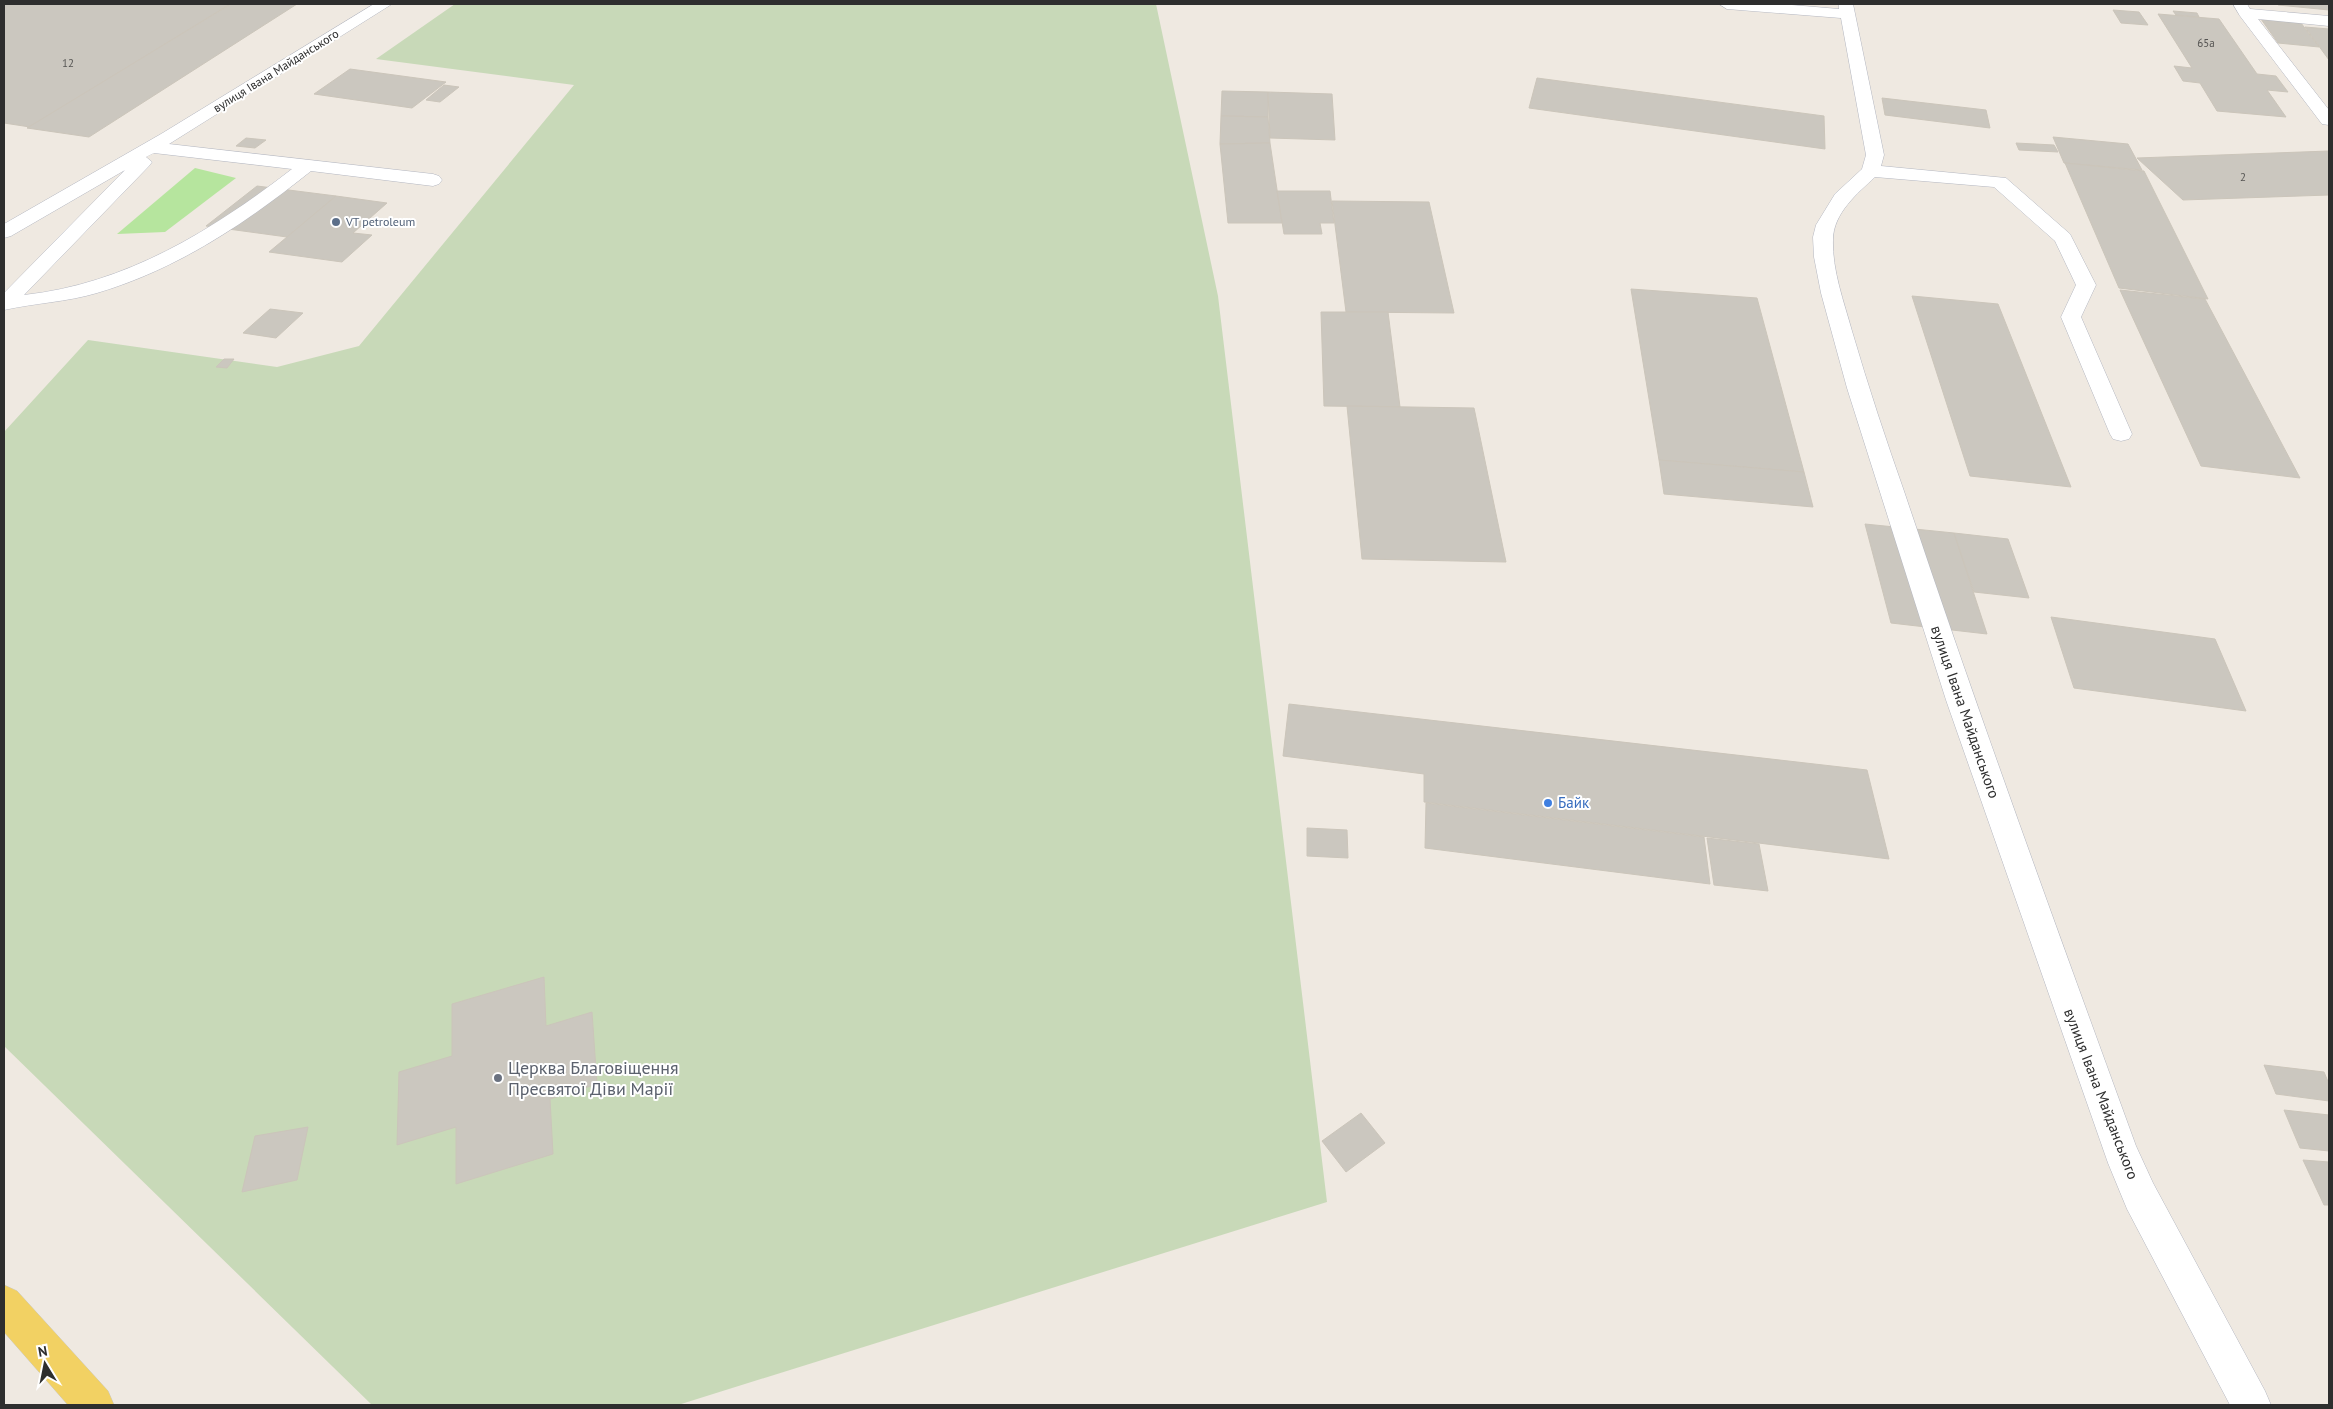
<svg xmlns="http://www.w3.org/2000/svg" width="2333" height="1409" viewBox="0 0 2333 1409" font-family="'PT Sans',sans-serif">
<style>
.green{fill:#b6e59e}
.cemetery{fill:#c8d9b8}
.building{fill:#cbc7bf;stroke:#cbc5ba}
.lines{fill:none;stroke-linecap:round;stroke-linejoin:round}
.minor-casing{stroke:#b4b7c1;stroke-width:1}
.major-casing{stroke:#c9c9c9;stroke-width:1}
.minor{fill:#fff;fill-rule:evenodd}
.major{fill:#f2d163;fill-rule:evenodd}
.service-dot{fill:#5c6f8a;stroke:#fff;stroke-width:2}
.shop-dot{fill:#3f7fe0;stroke:#fff;stroke-width:2}
.worship-dot{fill:#6b7280;stroke:#fff;stroke-width:2}
.labels{text-anchor:middle;stroke-width:4;stroke-linejoin:round;paint-order:stroke}
.far-number-label{font-size:11px;fill:#555452}
.far-street-label{font-size:12px;fill:#2e2e2e;stroke:#fff}
.far-service-label{font-size:12px;fill:#4e5e75;stroke:#fff;text-anchor:start}
.street-label{font-size:15px;fill:#2e2e2e;stroke:#fff}
.shop-label{font-size:15px;fill:#366cbe;stroke:#fff;text-anchor:start}
.near-worship-label{font-size:18px;fill:#5b616d;stroke:#fff;text-anchor:start}
</style>
<rect width="100%" height="100%" fill="#efe9e1"/>
<!-- green -->
<polygon class="green" points="195,168 236,178 165,232 117,234"/>
<!-- cemetery -->
<polygon class="cemetery" points="455,4 1156,4 1218,296 1327,1202 678,1405 372,1405 4,1046 4,432 88,340 277,367 359,346 574,85 376,59"/>
<!-- building -->
<g class="building">
<polygon points="4,4 230,4 30,127 4,123"/>
<polygon points="231,4 297,4 89,137 27,128"/>
<polygon points="2277,4 2329,4 2329,10 2278,5"/>
<polygon points="2113,10 2139,12 2148,25 2121,23"/>
<polygon points="2173,11 2197,13 2199,17 2176,15"/>
<polygon points="2158,14 2219,19 2257,74 2276,76 2288,92 2267,90 2286,117 2217,111 2200,83 2183,81 2174,66 2192,68"/>
<polygon points="2261,19 2301,23 2319,47 2278,43"/>
<polygon points="2305,27 2329,29 2329,60"/>
<polygon points="350,69 446,82 412,108 314,94"/>
<polygon points="1537,78 1824,116 1825,149 1529,108"/>
<polygon points="444,85 459,87 440,102 426,100"/>
<polygon points="1222,91 1268,92 1268,117 1221,116"/>
<polygon points="1268,92 1332,94 1335,140 1270,138"/>
<polygon points="1882,98 1986,110 1990,128 1885,115"/>
<polygon points="1221,116 1268,117 1270,143 1220,144"/>
<polygon points="2053,137 2128,144 2142,170 2064,163"/>
<polygon points="246,138 266,140 255,148 236,146"/>
<polygon points="1270,143 1282,223 1228,223 1220,144"/>
<polygon points="2016,143 2054,145 2058,152 2019,150"/>
<polygon points="2329,151 2329,195 2183,200 2137,158"/>
<polygon points="2065,163 2144,171 2208,299 2119,288"/>
<polygon points="257,186 336,196 287,237 206,226"/>
<polygon points="1277,191 1330,191 1334,223 1320,223 1322,234 1284,234"/>
<polygon points="336,196 387,203 353,233 372,235 342,262 269,252"/>
<polygon points="1332,201 1429,202 1454,313 1346,312"/>
<polygon points="1631,289 1757,298 1804,472 1659,460"/>
<polygon points="2120,290 2205,299 2300,478 2201,466"/>
<polygon points="1912,296 1998,304 2071,487 1970,476"/>
<polygon points="270,309 303,313 276,338 243,333"/>
<polygon points="1321,312 1388,312 1400,407 1324,406"/>
<polygon points="224,359 234,359 227,368 216,367"/>
<polygon points="1347,406 1474,408 1506,562 1362,559"/>
<polygon points="1659,460 1804,472 1813,507 1664,494"/>
<polygon points="1865,524 1954,533 1987,634 1891,623"/>
<polygon points="1954,533 2008,539 2029,598 1974,592"/>
<polygon points="2051,617 2215,639 2246,711 2074,688"/>
<polygon points="1289,704 1867,770 1889,859 1424,802 1424,774 1283,756"/>
<polygon points="1426,803 1704,837 1710,884 1425,848"/>
<polygon points="1307,828 1347,830 1348,858 1307,856"/>
<polygon points="1707,838 1759,844 1768,891 1714,885"/>
<polygon points="544,977 546,1026 592,1012 597,1084 550,1099 553,1154 456,1184 456,1127 397,1145 399,1072 452,1056 452,1004"/>
<polygon points="2264,1065 2324,1072 2329,1084 2329,1101 2276,1094"/>
<polygon points="2284,1110 2329,1115 2329,1151 2300,1148"/>
<polygon points="1361,1113 1385,1143 1346,1172 1322,1141"/>
<polygon points="308,1127 297,1180 242,1192 255,1136"/>
<polygon points="2303,1160 2329,1162 2329,1205 2324,1205"/>
</g>
<g class="lines">
<!-- minor casing -->
<g class="minor-casing">
<g id="minor">
<path d="M374,4H392L169,144L433,174L439,176L442,180L439,184L433,186L311,171C246,223 178,269 97,293C67,302 35,303 4,310V293L125,170L11,236L4,238V224L161,134ZM154,153L292,169C213,230 126,284 24,295L149,166L152,162L146,157Z"/>
<path d="M1719,4H1780L1839,9V4H1853L1884,155L1881,166L2006,178L2070,234L2096,285L2081,317L2132,434L2129,439L2121,441L2113,439L2110,434L2061,317L2076,285L2055,241L1994,187L1875,177C1858,193 1833,213 1833,240C1832,270 1844,302 1852,331C1868,386 1886,440 1905,494C1978,713 2057,929 2136,1146L2153,1183L2265,1391L2271,1405H2230L2127,1209L2108,1163L1946,700L1847,388L1821,293L1814,257L1813,237L1816,225L1835,194L1862,169L1866,155L1841,18L1727,9Z"/>
<polygon points="2233,4 2247,4 2250,9 2329,16 2329,26 2258,19 2329,110 2329,125 2322,124 2240,16"/>
</g>
</g>
<!-- major casing -->
<g class="major-casing">
<polygon id="major" points="4,1285 17,1291 108,1391 114,1405 68,1405 4,1332"/>
</g>
<!-- minor -->
<use href="#minor" class="minor"/>
<!-- major -->
<use href="#major" class="major"/>
</g>
<!-- markers -->
<circle class="service-dot" cx="336" cy="222" r="5"/>
<circle class="shop-dot" cx="1548" cy="803" r="5"/>
<circle class="worship-dot" cx="498" cy="1078" r="5"/>
<g class="labels">
<!-- far-number labels -->
<g class="far-number-label">
<text x="2206" y="47">65а</text>
<text x="68" y="67">12</text>
<text x="2243" y="181">2</text>
</g>
<!-- far-street labels -->
<g class="far-street-label">
<text transform="translate(276 71) rotate(-32)" y="4">вулиця Івана Майданського</text>
</g>
<!-- far-service labels -->
<g class="far-service-label">
<text x="346" y="226">VT petroleum</text>
</g>
<!-- street labels -->
<g class="street-label">
<text transform="translate(1965 712) rotate(71)" y="5">вулиця Івана Майданського</text>
<text transform="translate(2101 1094) rotate(69)" y="5">вулиця Івана Майданського</text>
</g>
<!-- shop labels -->
<g class="shop-label">
<text x="1558" y="808">Байк</text>
</g>
<!-- near-worship labels -->
<g class="near-worship-label">
<text x="508" y="1074">Церква Благовіщення<tspan x="508" dy="21">Пресвятої Діви Марії</tspan></text>
</g>
</g>
<!-- border -->
<rect width="2333" height="1409" fill="none" stroke="#2e2e2e" stroke-width="10"/>
<!-- north arrow -->
<g transform="translate(45 1364) rotate(350)" stroke="#ffffff" stroke-width="4" paint-order="stroke">
<path d="M0-4L9 19L0 12L-9 19Z" fill="#2e2e2e"/>
<text y="-8" font-size="14" font-weight="bold" text-anchor="middle" fill="#2e2e2e">N</text>
</g>
</svg>
